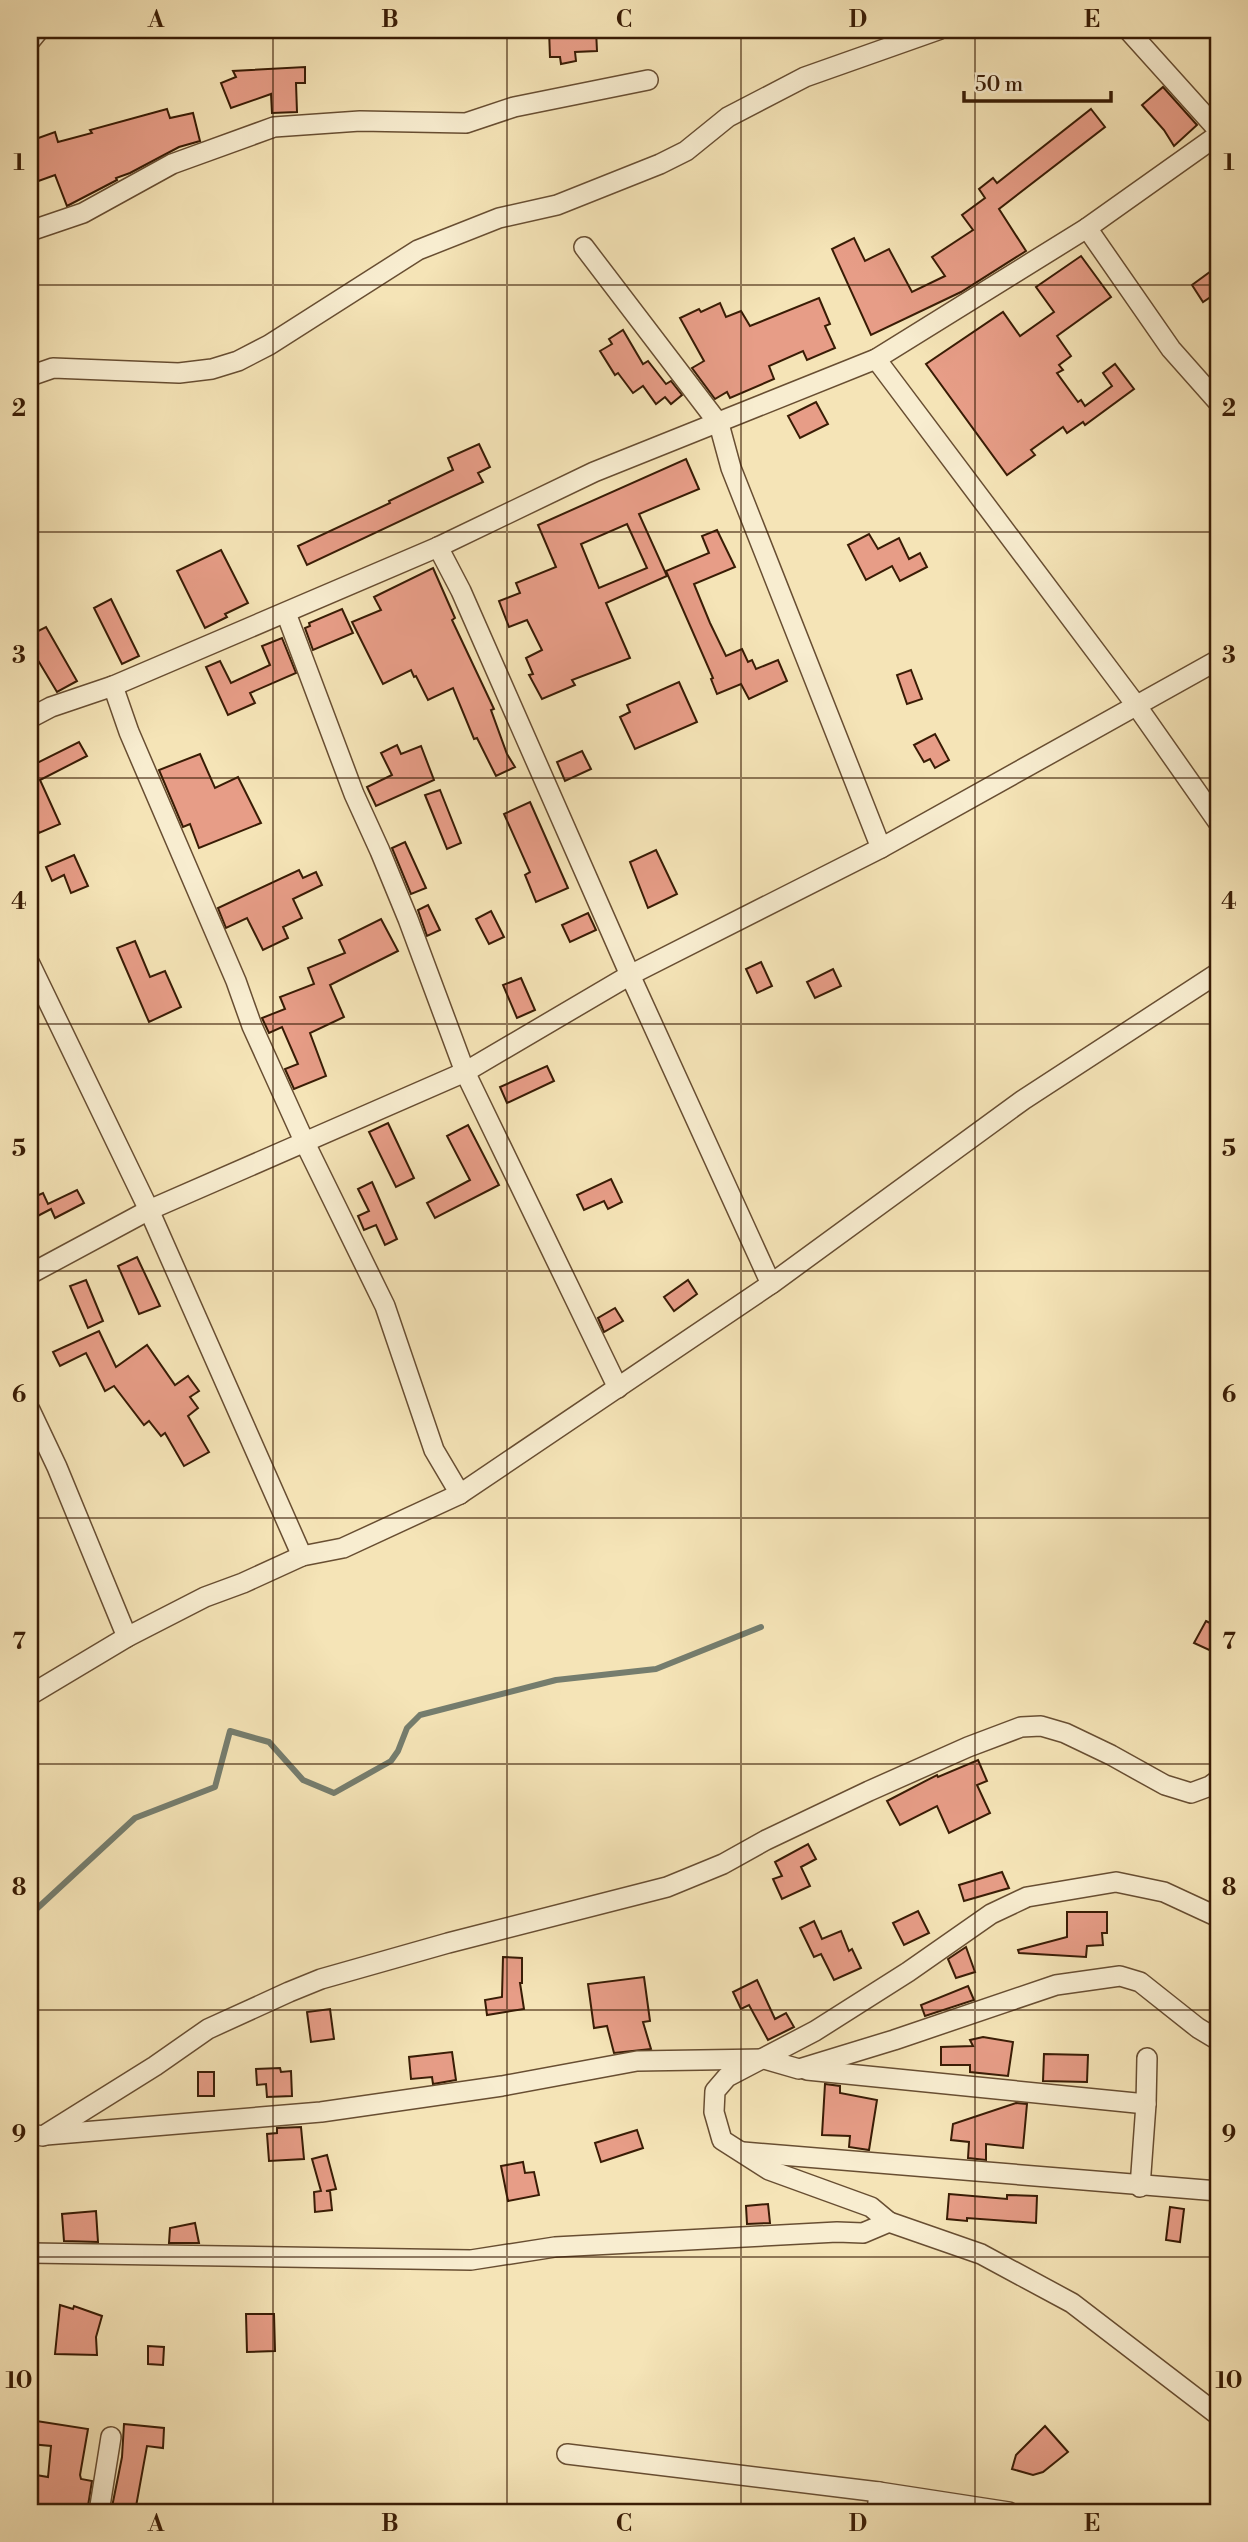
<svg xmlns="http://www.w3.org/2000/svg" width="1248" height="2542" viewBox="0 0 1248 2542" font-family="'Libre Bodoni',serif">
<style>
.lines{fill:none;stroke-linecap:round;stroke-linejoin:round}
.stream{stroke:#757d6e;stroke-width:6}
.building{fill:#e79d87;stroke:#391c05;stroke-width:2;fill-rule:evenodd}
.minor-casing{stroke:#684e32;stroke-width:22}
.minor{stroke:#f8edd0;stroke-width:19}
.grid{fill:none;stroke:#391c05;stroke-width:2;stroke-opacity:0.55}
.neatline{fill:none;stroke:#391c05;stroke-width:2.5}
.grid-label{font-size:23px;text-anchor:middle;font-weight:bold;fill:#391c05}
</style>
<rect width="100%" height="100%" fill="#f5e4b7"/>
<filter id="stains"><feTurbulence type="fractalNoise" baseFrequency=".00286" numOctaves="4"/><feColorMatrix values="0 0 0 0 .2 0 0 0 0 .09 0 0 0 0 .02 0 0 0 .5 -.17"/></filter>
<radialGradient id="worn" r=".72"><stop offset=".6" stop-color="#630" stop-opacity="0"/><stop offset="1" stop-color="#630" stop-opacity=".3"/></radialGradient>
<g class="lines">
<!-- stream -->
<polyline class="stream" points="30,1915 135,1818 215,1787 230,1731 269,1742 303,1780 334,1793 391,1761 398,1751 407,1728 420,1715 556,1680 656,1669 761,1627"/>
</g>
<!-- building -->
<g class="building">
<polygon points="549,30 596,30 597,51 575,52 576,61 561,64 560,57 550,57"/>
<polygon points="305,67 305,83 296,83 297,112 272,113 271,94 231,108 221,83 236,77 233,71"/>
<polygon points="1163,87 1197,125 1174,146 1164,130 1142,105"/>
<polygon points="167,109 170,118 193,113 200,141 179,147 130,173 116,178 117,180 67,206 55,175 30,184 30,141 55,132 58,142 92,133 90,130"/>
<polygon points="1091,109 1105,127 999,209 1026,251 961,292 871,335 832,249 854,238 865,261 889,249 912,292 945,276 932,257 973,230 962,215 985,198 979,189 993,178 997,183"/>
<polygon points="1081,256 1111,297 1057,336 1071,356 1059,365 1063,370 1057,373 1078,402 1081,400 1085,406 1112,386 1103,373 1115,364 1134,389 1085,425 1083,422 1067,433 1063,427 1031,450 1035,455 1007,475 926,364 1003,312 1020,336 1054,312 1036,287"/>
<polygon points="1218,266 1218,292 1203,302 1192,285"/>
<polygon points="819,298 830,324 825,326 835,348 807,360 803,351 769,366 774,379 730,398 727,392 715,399 692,368 704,361 680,318 699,309 701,312 720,303 726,317 741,311 750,326"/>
<polygon points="623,330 643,364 648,361 666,384 671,381 682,395 671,404 665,397 656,404 643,386 633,393 618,373 615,375 600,351 612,344 609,339"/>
<polygon points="816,402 828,424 800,438 788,416"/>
<polygon points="479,444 490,467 478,473 483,482 307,565 298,546 390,503 389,501 453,470 448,458"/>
<path d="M686,459L699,489L639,514L667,576L606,603L630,658L572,680L575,685L542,699L529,675L533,674L526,658L542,650L527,620L509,627L499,601L520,593L516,583L556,567L538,525ZM627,524L647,568L599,588L581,544Z"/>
<polygon points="717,530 735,567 694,584 710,623 726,656 742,649 748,662 752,660 756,669 778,660 787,681 749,699 741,684 717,694 711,679 713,678 666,571 709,553 702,536"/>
<polygon points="869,534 878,549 899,538 909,559 920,553 927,567 900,581 892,566 866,580 848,545"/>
<polygon points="221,550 248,603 225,614 227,617 205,628 177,571"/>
<polygon points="433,568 455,618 452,620 494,709 491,710 507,754 515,767 496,776 477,738 474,739 453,688 428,700 416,676 414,677 411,670 383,684 352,622 381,610 374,597"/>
<polygon points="111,599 139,656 122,664 94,608"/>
<polygon points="342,609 353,633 313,650 305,628 310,626 309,623"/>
<polygon points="46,627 77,681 57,692 30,647 30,635"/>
<polygon points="282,638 296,673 250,693 255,703 228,715 206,667 220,661 231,683 270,665 262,646"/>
<polygon points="911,670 922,699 907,704 897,675"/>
<polygon points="679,682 697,722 635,749 620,717 630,712 627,705"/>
<polygon points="935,734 949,760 935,768 930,759 924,762 914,745"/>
<polygon points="79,742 87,756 40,780 60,824 39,833 38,830 30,833 30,758 33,765"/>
<polygon points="397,745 401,754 421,746 434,780 376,806 367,787 392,775 381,753"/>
<polygon points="582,751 591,769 565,781 557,762"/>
<polygon points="200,754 215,788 238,777 261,823 199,848 190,824 183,827 159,770"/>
<polygon points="440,790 461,843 447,849 425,795"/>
<polygon points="530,802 568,888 536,902 525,875 530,872 504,814"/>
<polygon points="405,842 426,888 411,894 392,848"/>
<polygon points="656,850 677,894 648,908 630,862"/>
<polygon points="74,855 88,886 71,893 64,875 52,881 46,867"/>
<polygon points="299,870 303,878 316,872 322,885 293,899 302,918 283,927 288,938 263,950 247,918 226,928 218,908"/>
<polygon points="428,905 440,930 427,936 418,910"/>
<polygon points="491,911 504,937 489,944 476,919"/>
<polygon points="588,913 596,930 570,942 562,925"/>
<polygon points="381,919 398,951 330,985 344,1017 310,1033 326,1076 294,1089 285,1069 298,1064 282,1027 269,1033 262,1018 285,1009 280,997 314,984 308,968 345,953 339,940"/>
<polygon points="135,941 150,977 165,971 181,1007 149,1022 117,948"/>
<polygon points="761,962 772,986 757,993 746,969"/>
<polygon points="833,969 841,986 815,998 807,982"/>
<polygon points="521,978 535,1010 517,1018 503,985"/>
<polygon points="547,1066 554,1081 507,1103 500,1087"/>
<polygon points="388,1123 414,1178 396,1187 369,1132"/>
<polygon points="468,1125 499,1185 435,1218 427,1203 470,1180 447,1136"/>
<polygon points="611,1179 622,1202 608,1209 604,1201 584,1210 577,1195"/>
<polygon points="372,1182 397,1239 385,1245 376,1225 364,1230 358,1216 369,1211 358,1189"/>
<polygon points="77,1190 84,1203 55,1218 51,1209 30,1220 30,1199 43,1193 48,1204"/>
<polygon points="137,1257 160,1306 139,1314 118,1266"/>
<polygon points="86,1280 103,1321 88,1328 70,1286"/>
<polygon points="688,1280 697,1294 674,1311 664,1297"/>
<polygon points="615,1308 623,1321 604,1332 598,1318"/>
<polygon points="99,1331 116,1367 147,1345 175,1385 188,1376 199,1391 190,1397 198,1408 188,1416 209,1452 184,1466 165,1433 161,1436 149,1421 144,1425 114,1386 105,1391 86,1353 60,1366 53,1352"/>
<polygon points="1206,1621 1218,1627 1218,1654 1194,1643"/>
<polygon points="978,1760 987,1781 977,1785 990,1813 949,1833 937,1806 900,1825 887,1801 937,1775 938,1777"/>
<polygon points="808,1844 816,1859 801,1867 810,1886 782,1899 773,1879 782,1876 775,1862"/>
<polygon points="1002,1872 1009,1888 964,1901 959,1885"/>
<polygon points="918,1911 929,1933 904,1945 893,1923"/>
<polygon points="1067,1912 1107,1912 1107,1933 1102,1933 1103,1945 1087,1946 1086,1957 1019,1953 1018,1950 1067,1937"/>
<polygon points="814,1921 822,1939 841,1931 849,1951 852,1949 861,1968 834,1980 821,1954 814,1957 800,1928"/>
<polygon points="966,1947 975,1972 956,1978 948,1959"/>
<polygon points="503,1957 522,1958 522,1983 520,1983 524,2009 487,2015 485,2000 502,1997"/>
<polygon points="644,1977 650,2021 643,2022 651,2049 614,2053 607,2026 594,2028 588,1984"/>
<polygon points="757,1980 775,2019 786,2013 794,2027 768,2040 749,2005 741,2009 733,1992"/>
<polygon points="968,1986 974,2000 925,2016 921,2005"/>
<polygon points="330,2009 334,2039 311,2042 307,2012"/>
<polygon points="983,2037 1013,2042 1008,2076 970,2072 970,2065 941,2065 941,2047 973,2046 970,2040"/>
<polygon points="452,2052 456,2080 433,2084 432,2077 411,2079 409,2057"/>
<polygon points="1044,2054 1088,2055 1087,2082 1043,2081"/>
<polygon points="280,2068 281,2072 291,2071 292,2096 267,2097 266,2084 257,2085 256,2069"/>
<rect x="198" y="2072" width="16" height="24"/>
<polygon points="825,2084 840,2086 840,2093 877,2100 869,2150 849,2147 850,2136 822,2135"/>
<polygon points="1016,2103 1027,2104 1023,2148 986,2144 986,2160 968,2158 969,2142 951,2140 953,2124"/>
<polygon points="301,2127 304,2159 269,2161 267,2134 277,2133 277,2128"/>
<polygon points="637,2130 643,2148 601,2162 595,2143"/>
<polygon points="327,2155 336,2189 326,2191 330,2191 332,2210 315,2212 314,2192 321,2191 312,2159"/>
<polygon points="523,2162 525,2173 534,2172 539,2195 508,2201 501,2166"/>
<polygon points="949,2194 1007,2199 1007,2195 1037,2196 1036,2223 967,2218 967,2221 947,2219"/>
<polygon points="768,2204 770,2223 747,2224 746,2206"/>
<polygon points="1170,2207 1184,2209 1180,2242 1166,2240"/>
<polygon points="96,2211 98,2242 64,2241 62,2214"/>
<polygon points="195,2223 199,2243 169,2243 170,2228"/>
<polygon points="60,2305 73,2309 74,2306 102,2316 96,2337 97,2355 55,2354"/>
<polygon points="246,2314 274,2314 275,2351 247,2352"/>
<polygon points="148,2346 164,2347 163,2365 148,2364"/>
<polygon points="30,2420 88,2429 80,2475 81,2479 92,2481 87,2512 30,2512 30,2474 48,2477 51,2446 30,2444"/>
<polygon points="124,2424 164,2428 163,2448 147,2446 135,2512 111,2512 122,2457"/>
<polygon points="1045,2426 1068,2452 1043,2472 1033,2475 1012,2469 1016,2455"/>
</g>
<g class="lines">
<!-- minor casing -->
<g class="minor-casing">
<g id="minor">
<polyline points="1128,30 1218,130"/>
<polyline points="30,41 39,30"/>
<polyline points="1087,228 1171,349 1218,402"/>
<polyline points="30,231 83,213 172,164 274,127 360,121 466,123 514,107 648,80"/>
<polyline points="584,247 719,424 731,468 881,848"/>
<polyline points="876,359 1136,705 1218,822"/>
<polyline points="30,376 53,368 179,373 212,369 238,361 269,345 418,250 499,218 557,205 660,164 686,151 728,117 805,77 938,30"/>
<polyline points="438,547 461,591 630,975 771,1284"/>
<polyline points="286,613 354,794 380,851 408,919 465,1072 618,1388"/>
<polyline points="113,686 129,732 236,981 252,1026 305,1143 385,1306 434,1450 460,1494"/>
<polyline points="30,718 51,707 113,686 438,547 594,472 876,359 1087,228 1218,135"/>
<polyline points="30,964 149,1210 302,1556"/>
<polyline points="30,1274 149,1210 465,1072 630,975 881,848 1218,660"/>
<polyline points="30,1410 57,1467 127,1637"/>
<polyline points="30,1695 127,1637 205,1597 243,1583 302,1556 343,1548 460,1494 771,1284 1023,1100 1218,973"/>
<polyline points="807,2070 1146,2104"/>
<polyline points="30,2134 43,2136 155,2066 208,2029 289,1992 321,1979 448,1943 667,1887 723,1864 766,1840 869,1791 968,1747 1021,1727 1041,1726 1065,1733 1111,1755 1165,1785 1191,1793 1210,1786 1218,1780"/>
<polyline points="46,2135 321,2112 502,2086 637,2061 764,2059 799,2069 894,2040 1056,1985 1120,1976 1140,1982 1198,2028 1218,2040"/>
<polyline points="743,2152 1218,2191"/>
<polyline points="1140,2187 1146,2104 1147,2058"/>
<polyline points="889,2222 981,2254 1072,2303 1218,2415"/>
<polyline points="30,2253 471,2260 555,2247 837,2232 863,2233 889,2222 871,2207 769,2170 722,2140 714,2112 715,2091 727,2077 815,2031 908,1972 991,1914 1027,1897 1116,1882 1164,1892 1218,1917"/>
<polyline points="567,2454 879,2492 1009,2512"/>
<polyline points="99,2512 111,2437"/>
<polyline points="877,2512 879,2492"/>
</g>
</g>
<!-- minor -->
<use href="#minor" class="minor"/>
</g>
<!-- grid -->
<path class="grid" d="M273,30V2512M507,30V2512M741,30V2512M975,30V2512M30,285H1218M30,532H1218M30,778H1218M30,1024H1218M30,1271H1218M30,1518H1218M30,1764H1218M30,2010H1218M30,2257H1218"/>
<!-- margin -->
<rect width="1248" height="2542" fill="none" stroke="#f5e4b7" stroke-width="77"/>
<!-- scale -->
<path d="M964 91v10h147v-10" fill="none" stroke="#391c05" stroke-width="3.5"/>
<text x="975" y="91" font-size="21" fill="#391c05" stroke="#f8edd0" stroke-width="5" paint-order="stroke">50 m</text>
<rect x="38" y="38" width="1172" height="2466" class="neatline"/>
<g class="grid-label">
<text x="156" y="27">A</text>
<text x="390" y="27">B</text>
<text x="624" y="27">C</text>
<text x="858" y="27">D</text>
<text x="1092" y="27">E</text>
<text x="19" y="170">1</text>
<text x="1229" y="170">1</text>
<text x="19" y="416">2</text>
<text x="1229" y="416">2</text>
<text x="19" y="663">3</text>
<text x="1229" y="663">3</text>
<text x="19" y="909">4</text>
<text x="1229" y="909">4</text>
<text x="19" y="1156">5</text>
<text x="1229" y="1156">5</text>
<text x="19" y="1402">6</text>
<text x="1229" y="1402">6</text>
<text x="19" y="1649">7</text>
<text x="1229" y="1649">7</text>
<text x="19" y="1895">8</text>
<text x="1229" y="1895">8</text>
<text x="19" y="2142">9</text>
<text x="1229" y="2142">9</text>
<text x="19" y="2388">10</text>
<text x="1229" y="2388">10</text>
<text x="156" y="2531">A</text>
<text x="390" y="2531">B</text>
<text x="624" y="2531">C</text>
<text x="858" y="2531">D</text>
<text x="1092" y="2531">E</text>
</g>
<rect width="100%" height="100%" filter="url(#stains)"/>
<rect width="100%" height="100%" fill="url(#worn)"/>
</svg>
